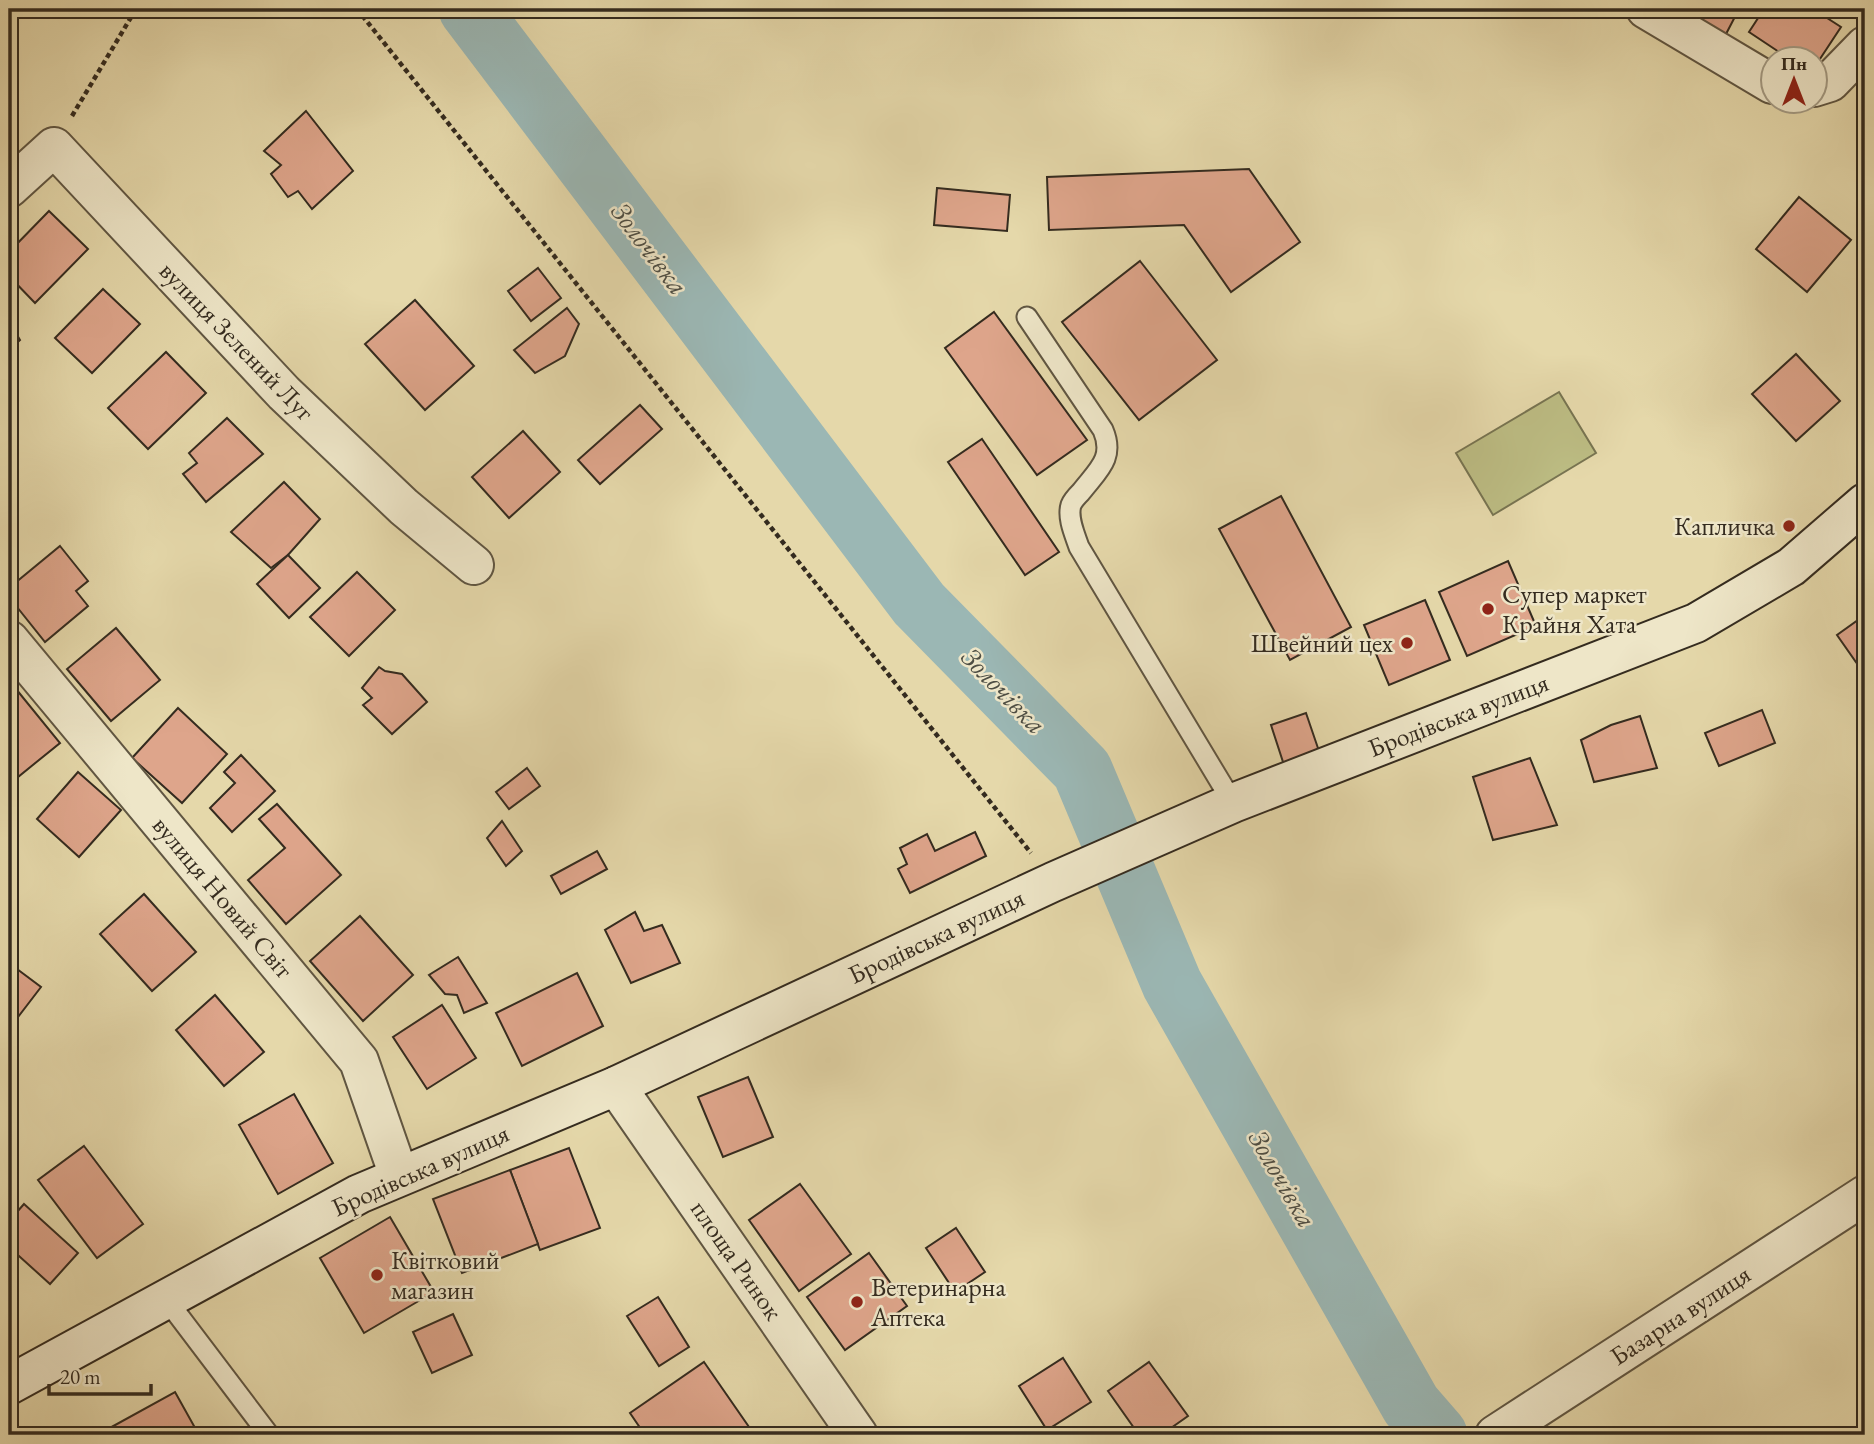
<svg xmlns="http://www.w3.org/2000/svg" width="1874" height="1444" viewBox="0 0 1874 1444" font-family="'EB Garamond',serif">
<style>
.green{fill:#bcbc83;stroke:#787451;stroke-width:2}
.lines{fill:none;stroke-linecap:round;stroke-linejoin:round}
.river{stroke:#9bb7b4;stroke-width:61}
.building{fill:#dea58b;stroke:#342b1f;stroke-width:2}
.lane-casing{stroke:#605642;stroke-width:23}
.street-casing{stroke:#605642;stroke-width:42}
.secondary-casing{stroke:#342b1f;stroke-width:42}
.path{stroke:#342b1f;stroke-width:4.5;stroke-dasharray:5 3.5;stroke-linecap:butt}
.lane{stroke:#eee6c8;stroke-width:19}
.street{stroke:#eee6c8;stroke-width:38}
.secondary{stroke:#eee6c8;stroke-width:38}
.poi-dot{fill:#8f2418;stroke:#eee6c8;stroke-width:2.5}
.labels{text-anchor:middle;stroke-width:5;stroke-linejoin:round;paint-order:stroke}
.street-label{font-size:26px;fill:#342b1f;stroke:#eee6c8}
.poi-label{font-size:26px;fill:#342b1f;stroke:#eee6c8;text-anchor:start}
.water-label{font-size:28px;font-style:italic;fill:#4e4e44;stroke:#eee6c8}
</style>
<rect width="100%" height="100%" fill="#e5d8aa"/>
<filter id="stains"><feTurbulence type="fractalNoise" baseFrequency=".00286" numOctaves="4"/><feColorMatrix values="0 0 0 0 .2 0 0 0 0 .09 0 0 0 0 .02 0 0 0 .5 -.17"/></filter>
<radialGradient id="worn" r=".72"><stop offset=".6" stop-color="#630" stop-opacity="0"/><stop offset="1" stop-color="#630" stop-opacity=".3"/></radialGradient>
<!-- green -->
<polygon class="green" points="1559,392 1596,453 1493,515 1456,453"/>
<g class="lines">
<!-- river -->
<polyline class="river" points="469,9 919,604 1082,770 1172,984 1411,1405 1437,1435"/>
</g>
<!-- building -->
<g class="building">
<polygon points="1688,9 1739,9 1726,34 1687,12"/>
<polygon points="1764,9 1813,9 1841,27 1814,68 1814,60 1791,60 1749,32"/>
<polygon points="306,111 353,171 312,209 298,191 288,197 271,174 281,165 264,151"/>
<polygon points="1249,169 1300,242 1231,292 1184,225 1049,230 1047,177"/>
<polygon points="937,188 1010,195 1007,231 934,225"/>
<polygon points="1799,197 1851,240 1807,292 1756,249"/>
<polygon points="49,211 88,249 35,303 9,276 9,252"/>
<polygon points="1140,261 1217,360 1139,420 1062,322"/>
<polygon points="538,268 561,298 531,321 508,291"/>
<polygon points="103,289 140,324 92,373 55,338"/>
<polygon points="415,300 474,366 425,410 365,344"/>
<polygon points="567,308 579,324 565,356 535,373 514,350"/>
<polygon points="994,312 1087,440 1037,475 945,348"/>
<polygon points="9,321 20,340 9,350"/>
<polygon points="166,352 206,393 148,449 108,408"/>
<polygon points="1796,354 1840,401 1796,441 1752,394"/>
<polygon points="640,405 662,429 600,484 578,460"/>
<polygon points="227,418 263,454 206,502 183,474 197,463 189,453"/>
<polygon points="523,431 560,472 509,518 472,477"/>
<polygon points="982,439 1059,552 1025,575 948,462"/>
<polygon points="284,482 320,519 288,555 271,568 231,532"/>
<polygon points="1281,496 1351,627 1290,660 1219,529"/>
<polygon points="60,546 88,581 76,591 88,606 45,642 9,597 9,588"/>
<polygon points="288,555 320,588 289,618 257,584"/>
<polygon points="1508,561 1536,626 1467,656 1439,592"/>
<polygon points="357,572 395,610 349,656 310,617"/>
<polygon points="1425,600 1450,660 1389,685 1364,625"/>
<polygon points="1865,615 1865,675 1837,635"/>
<polygon points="116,628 160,680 111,721 67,669"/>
<polygon points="379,667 385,671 402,674 427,702 392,734 363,705 372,698 362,688"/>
<polygon points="16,689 60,743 18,777 9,766 9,694"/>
<polygon points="178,708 227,754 182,803 132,758"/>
<polygon points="1762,710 1775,743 1719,766 1705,733"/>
<polygon points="1306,713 1320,754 1284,765 1271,725"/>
<polygon points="1640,716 1657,768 1594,782 1581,740 1611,725"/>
<polygon points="241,755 275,791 232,832 210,808 235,783 224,772"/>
<polygon points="1530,758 1557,825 1493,840 1473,777"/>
<polygon points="527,768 540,786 509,809 496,792"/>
<polygon points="78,772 121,810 79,857 37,819"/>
<polygon points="277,804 341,875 286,924 248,880 285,848 259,819"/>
<polygon points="502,821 522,851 506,866 487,838"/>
<polygon points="975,832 986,856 910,893 898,869 907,864 900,848 927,834 935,851"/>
<polygon points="597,851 607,869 561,894 551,876"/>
<polygon points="144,894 196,952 152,991 100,934"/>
<polygon points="635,912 644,931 662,925 680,963 631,983 605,930"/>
<polygon points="360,916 413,975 363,1021 310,961"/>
<polygon points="458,957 487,1003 464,1013 457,995 445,994 429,975"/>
<polygon points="9,963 41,987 18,1017 9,1010"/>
<polygon points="577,973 603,1026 522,1066 496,1013"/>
<polygon points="215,995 264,1052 224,1086 176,1030"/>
<polygon points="442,1005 476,1058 427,1089 393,1037"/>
<polygon points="748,1077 773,1137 723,1157 698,1097"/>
<polygon points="294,1094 333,1163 278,1194 239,1125"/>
<polygon points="84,1146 143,1224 97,1258 38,1180"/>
<polygon points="569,1148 600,1228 540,1250 510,1170"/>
<polygon points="510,1170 538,1244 462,1273 433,1199"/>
<polygon points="800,1184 851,1254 799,1291 749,1220"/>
<polygon points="24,1204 78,1253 50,1284 9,1247 9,1221"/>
<polygon points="390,1217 434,1292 364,1333 320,1258"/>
<polygon points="956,1228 985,1272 955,1292 926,1248"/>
<polygon points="869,1253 907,1306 845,1350 807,1297"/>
<polygon points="658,1297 689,1347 659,1366 627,1316"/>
<polygon points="453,1314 472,1355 432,1373 413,1332"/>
<polygon points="1063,1358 1091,1402 1047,1430 1019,1386"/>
<polygon points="704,1362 749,1427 737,1435 645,1435 630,1413"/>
<polygon points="1149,1362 1188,1416 1161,1435 1139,1435 1108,1391"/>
<polygon points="175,1392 199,1435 97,1435"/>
</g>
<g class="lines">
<!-- lane casing -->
<g class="lane-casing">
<g id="lane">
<path d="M1027,317L1103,430C1115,458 1098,470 1081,492C1078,495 1073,500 1071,505C1067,518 1075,535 1079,547L1233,803"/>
<polyline points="166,1299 269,1435"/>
</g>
</g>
<!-- street casing -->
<g class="street-casing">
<g id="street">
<polyline points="1646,9 1772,84"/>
<polyline points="1814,87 1830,82 1865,46"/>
<polyline points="9,188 54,147 284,393 404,507 474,565"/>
<polyline points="9,640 359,1061 399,1176"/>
<polyline points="616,1086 858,1435"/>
<polyline points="1495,1435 1865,1195"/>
</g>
</g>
<!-- secondary casing -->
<g class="secondary-casing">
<polyline id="secondary" points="9,1385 359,1194 616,1086 1053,882 1233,803 1696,623 1791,567 1865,503"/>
</g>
<!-- path -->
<g class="path">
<polyline points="357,9 1031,853"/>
<polyline points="72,116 136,9"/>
</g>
<!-- lane -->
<use href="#lane" class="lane"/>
<!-- street -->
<use href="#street" class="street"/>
<!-- secondary -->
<use href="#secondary" class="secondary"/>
</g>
<!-- markers -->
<g class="poi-dot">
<circle cx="1789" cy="526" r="7"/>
<circle cx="1488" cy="609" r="7"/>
<circle cx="1407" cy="643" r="7"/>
<circle cx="377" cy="1275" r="7"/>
<circle cx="857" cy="1302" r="7"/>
</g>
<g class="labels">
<!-- street labels -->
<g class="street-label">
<text transform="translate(237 341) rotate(46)" y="9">вулиця Зелений Луг</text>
<text transform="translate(1458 715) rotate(-21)" y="9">Бродівська вулиця</text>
<text transform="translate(223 897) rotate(50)" y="9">вулиця Новий Світ</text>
<text transform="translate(936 936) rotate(-25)" y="9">Бродівська вулиця</text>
<text transform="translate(420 1170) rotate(-24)" y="9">Бродівська вулиця</text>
<text transform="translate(737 1260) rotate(55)" y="9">площа Ринок</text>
<text transform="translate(1680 1315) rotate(-33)" y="9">Базарна вулиця</text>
</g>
<!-- poi labels -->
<g class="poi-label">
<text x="1775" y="535" text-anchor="end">Капличка</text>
<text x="1502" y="603">Супер маркет<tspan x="1502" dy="30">Крайня Хата</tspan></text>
<text x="1393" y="652" text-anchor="end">Швейний цех</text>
<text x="391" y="1269">Квітковий<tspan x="391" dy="30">магазин</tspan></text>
<text x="871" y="1296">Ветеринарна<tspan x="871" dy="30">Аптека</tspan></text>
</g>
<!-- water labels -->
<g class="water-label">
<text transform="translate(650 248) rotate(53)" y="10">Золочівка</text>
<text transform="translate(1004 690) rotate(46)" y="10">Золочівка</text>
<text transform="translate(1283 1178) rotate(60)" y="10">Золочівка</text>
</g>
</g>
<!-- margin -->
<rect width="1874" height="1444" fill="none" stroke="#e5d8aa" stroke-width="35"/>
<rect x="10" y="10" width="1853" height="1423" fill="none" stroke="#342b1f" stroke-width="3.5"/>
<rect x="18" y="18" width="1839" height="1409" fill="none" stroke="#342b1f" stroke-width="2"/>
<!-- north arrow -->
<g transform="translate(1794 80)"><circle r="33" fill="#eee6c8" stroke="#a49b84" stroke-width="2"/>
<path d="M0-5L12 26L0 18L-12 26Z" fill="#8f2418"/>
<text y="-10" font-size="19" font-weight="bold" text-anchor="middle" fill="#342b1f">Пн</text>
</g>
<!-- scale -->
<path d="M49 1384v10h102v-10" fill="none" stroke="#342b1f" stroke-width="3.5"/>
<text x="60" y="1384" font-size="21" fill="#342b1f" stroke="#eee6c8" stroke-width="5" paint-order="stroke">20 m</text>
<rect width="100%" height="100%" filter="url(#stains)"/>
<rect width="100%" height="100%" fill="url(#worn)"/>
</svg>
